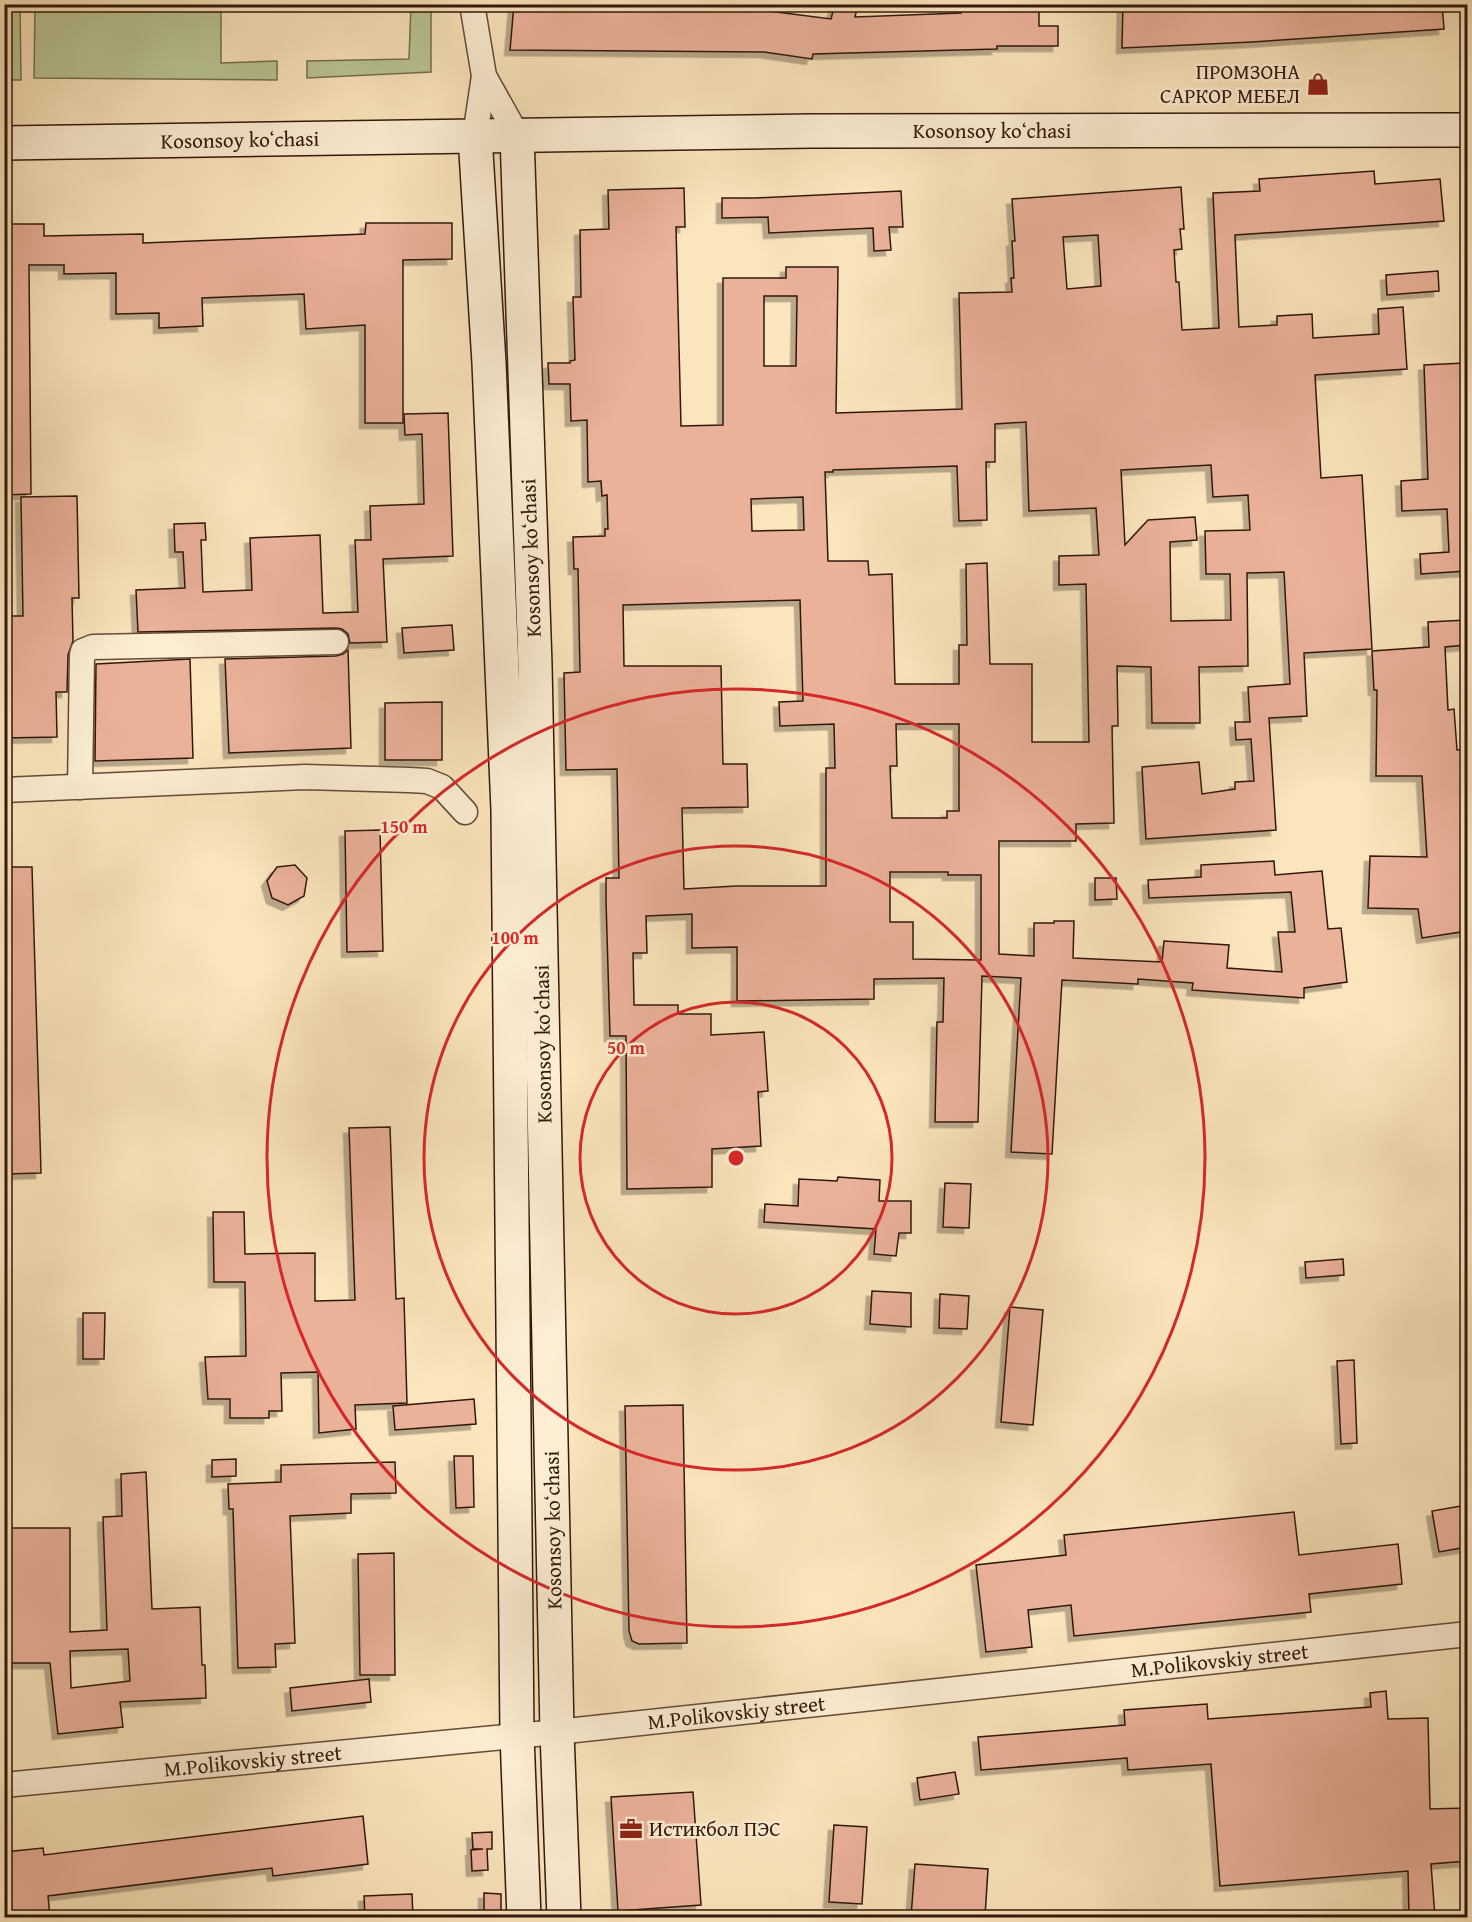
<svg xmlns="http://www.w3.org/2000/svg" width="1472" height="1922" viewBox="0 0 1472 1922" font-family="'Gentium Book Plus',serif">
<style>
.green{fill:#bac694;stroke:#766f50;stroke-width:1.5}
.building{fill:#ebb29a;stroke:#32180c;stroke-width:1.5;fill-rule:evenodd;filter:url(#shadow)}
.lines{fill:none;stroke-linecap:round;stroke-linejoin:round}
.street-casing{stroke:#644b38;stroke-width:27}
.secondary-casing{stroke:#32180c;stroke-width:36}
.street{stroke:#fceed3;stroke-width:24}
.secondary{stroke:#fceed3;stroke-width:33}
.ring{fill:none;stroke:#d62828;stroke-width:3}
.labels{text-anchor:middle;stroke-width:5;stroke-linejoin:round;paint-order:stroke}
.poi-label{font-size:21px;fill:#32180c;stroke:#fceed3;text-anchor:end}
.street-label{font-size:21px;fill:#32180c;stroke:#fceed3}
.centre{fill:#d62828;stroke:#fceed3;stroke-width:3}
.ring-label{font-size:18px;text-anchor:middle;font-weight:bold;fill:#d62828;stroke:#fceed3;stroke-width:5;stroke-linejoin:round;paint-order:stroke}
</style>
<defs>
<filter id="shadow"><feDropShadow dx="-5.5" dy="5.5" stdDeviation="0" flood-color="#0004"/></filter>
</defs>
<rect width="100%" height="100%" fill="#fbe5bc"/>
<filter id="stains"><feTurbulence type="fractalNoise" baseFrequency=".00333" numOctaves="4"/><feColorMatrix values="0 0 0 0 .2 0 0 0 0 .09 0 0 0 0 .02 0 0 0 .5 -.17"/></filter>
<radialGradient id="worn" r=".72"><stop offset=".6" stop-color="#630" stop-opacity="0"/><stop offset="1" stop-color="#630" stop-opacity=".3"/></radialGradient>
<!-- green -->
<g class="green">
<polygon points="4,5 20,5 21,80 5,80"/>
<polygon points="35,5 221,5 221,63 277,61 277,80 34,78"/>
<polygon points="411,5 431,5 431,72 307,78 307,61 409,59"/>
</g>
<!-- building -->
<g class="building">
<polygon points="514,4 733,4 769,9 769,11 831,19 835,4 858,4 855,17 961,13 961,4 1039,4 1039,26 1058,26 1058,46 997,46 997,49 813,54 812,59 764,52 510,50"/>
<polygon points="1123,4 1442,4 1444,29 1252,42 1122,48"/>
<path d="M1374,171L1375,184L1440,179L1444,221L1235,235L1239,327L1277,325V316L1312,314L1313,338L1379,334L1378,309L1403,307L1407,369L1315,375L1321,478L1362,475L1372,649L1304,653L1307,716L1269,718L1276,830L1146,839L1142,767L1199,762L1202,794L1235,789V782L1254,781L1251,739L1236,740L1235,722H1250L1248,687L1290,684L1284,572L1247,573L1248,666L1199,667L1200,723H1152L1151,667L1117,666L1118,726H1112L1114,823L1076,824V841H999V954L1034,956V923H1054V921H1074L1073,958L1162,962L1164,941L1229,945L1227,968L1282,972L1278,932H1295L1291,892L1149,898L1148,880L1201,877V865L1274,861L1275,875L1322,871L1328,929L1341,928L1347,982L1304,988V998L1192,990L1193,983L1138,979V984L1062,980L1052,1154L1011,1152L1021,978L982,976L978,1122H935L937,1022H943L944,978L874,979V999L737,1001V947L692,948V914L646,916L647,953H633L634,1005H678V1014H711V1035L764,1032L768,1091L758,1092L761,1146L712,1149V1187L627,1189L626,1036H610L606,901V878H619L617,769L566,770L564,673L580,672L578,569H574L573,537L605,536V529H608L607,495L602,496L601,481L588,482L587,420L571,421L570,384H549L548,363H570V361L575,360L573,297H581L580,230L609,229L608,190L684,188L685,227H676L681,426L723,425V278H786V267H838L836,413L962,409L959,293L1012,292L1011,278H1014L1012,241H1015L1012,199L1181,187L1184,229H1180L1182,249L1174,250L1176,282H1179L1182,330L1219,328L1213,193L1260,191L1259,179ZM1098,235L1101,286L1067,289L1063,237ZM764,296H797L796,366H764ZM1026,422L1029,511L1096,508L1099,555L1059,556V585L1086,584L1089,742H1032V664H990L987,563L966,564L967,645H959V684H895L892,574L869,575L868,561H828L825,472H833V470L957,466L959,521L987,520L986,462H995V424ZM1211,465L1213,497L1248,495L1250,530L1205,531L1206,574H1230L1231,620L1171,621L1170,542L1197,540L1195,517L1148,520L1125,545L1121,470ZM803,497L804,530L752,531L751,499ZM800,600L803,701L779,702L780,726L834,724L835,768H826V886H736L684,889L682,808L748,807L747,764H723L721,666H624L623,605ZM896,724H959V811H947V818H892L890,766H897ZM890,872H948V875H981V960L913,959V922H890Z"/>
<polygon points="901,191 903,227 889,227 891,250 874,251 873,228 769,233 768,217 722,218 722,198 755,198"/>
<polygon points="366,223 452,223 452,259 403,260 403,423 365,423 365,325 306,329 304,294 202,298 203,326 159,328 159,313 116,314 116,273 64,274 64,265 29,265 31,494 4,495 4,224 44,224 44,236 143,234 143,243 365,234"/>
<polygon points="1438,271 1439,291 1387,295 1386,275"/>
<polygon points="1464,363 1467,460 1467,571 1421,574 1420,554 1449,552 1447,509 1402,511 1401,481 1428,479 1424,365"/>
<polygon points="448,413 453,556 383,559 387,642 350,643 348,634 342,629 336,628 138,632 136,590 185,588 183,552 175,552 174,524 205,523 206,540 201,540 203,592 252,590 250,538 320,535 323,613 358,612 355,540 371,540 370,506 424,504 422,434 405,435 404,414"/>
<polygon points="77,496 79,598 72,598 73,641 68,655 67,692 56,692 57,737 4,738 4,616 23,616 21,497"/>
<polygon points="1467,620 1467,645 1445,647 1448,710 1454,709 1457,750 1467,749 1467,931 1422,938 1418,909 1368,908 1370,856 1427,857 1422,776 1376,776 1377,690 1374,690 1372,651 1429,647 1428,622"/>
<polygon points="452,625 454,650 404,653 402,628"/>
<polygon points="348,650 351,748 229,753 225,659 336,656 343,654"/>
<polygon points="190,659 193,758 95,761 96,664"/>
<polygon points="442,702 442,760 385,760 385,703"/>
<polygon points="380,830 383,951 347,952 345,831"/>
<polygon points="295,865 307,878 304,896 288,905 272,898 267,881 277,867"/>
<polygon points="4,867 32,867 41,1173 6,1174"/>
<polygon points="1095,878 1116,878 1117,899 1095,900"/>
<polygon points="390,1127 396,1299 404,1298 407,1403 355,1405 356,1429 319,1433 318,1372 281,1373 282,1411 269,1411 269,1418 230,1418 230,1399 208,1399 205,1357 246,1356 245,1282 214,1282 213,1212 244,1212 245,1254 315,1253 315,1301 355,1300 349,1128"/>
<polygon points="838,1177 880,1180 879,1201 911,1201 911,1233 899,1233 896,1256 874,1254 876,1229 764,1222 765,1204 798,1206 799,1179 837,1181"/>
<polygon points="945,1183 971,1184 969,1228 943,1227"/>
<polygon points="1343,1259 1344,1275 1306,1278 1305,1262"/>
<polygon points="872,1291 911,1293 911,1327 870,1324"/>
<polygon points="940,1294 969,1296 967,1329 939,1328"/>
<polygon points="1010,1307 1043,1310 1033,1425 1001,1422"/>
<polygon points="83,1313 105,1313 104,1359 83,1359"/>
<polygon points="1354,1360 1357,1443 1341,1444 1337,1361"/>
<polygon points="474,1399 476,1424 395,1430 393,1406"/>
<polygon points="683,1405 687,1643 639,1644 632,1641 629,1631 625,1406"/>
<polygon points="454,1456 473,1456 474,1507 456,1508"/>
<polygon points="236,1459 236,1476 212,1477 212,1460"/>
<polygon points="395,1462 396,1493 351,1494 351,1513 290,1516 295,1643 275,1644 276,1667 238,1668 233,1509 229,1509 228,1484 281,1482 281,1465"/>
<path d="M146,1472L152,1609L200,1607L202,1665H205L206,1698L120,1702L123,1727L58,1734L50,1663H4V1528H70V1632L107,1630L103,1517L122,1516L121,1474ZM128,1649L130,1681L71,1688L70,1651Z"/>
<polygon points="1467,1505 1467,1547 1439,1552 1432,1511"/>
<polygon points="1294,1512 1299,1555 1398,1544 1402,1584 1309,1594 1311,1612 1074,1636 1071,1605 1028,1610 1032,1647 986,1652 976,1565 1066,1555 1064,1535"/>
<polygon points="394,1553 395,1675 360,1675 358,1554"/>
<polygon points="369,1679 371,1702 292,1711 290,1688"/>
<polygon points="1386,1691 1388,1719 1428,1718 1430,1809 1467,1808 1467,1861 1431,1864 1435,1917 1409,1917 1408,1871 1220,1886 1211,1764 1128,1770 1127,1758 981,1770 978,1737 1125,1725 1124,1710 1207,1704 1208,1719 1371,1707 1370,1693"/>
<polygon points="955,1772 959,1794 920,1800 917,1778"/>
<polygon points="693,1792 701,1905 618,1911 611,1797"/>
<polygon points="363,1816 368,1864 273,1876 272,1868 48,1896 50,1917 4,1917 4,1852 43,1848 44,1855"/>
<polygon points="834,1825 867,1827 862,1904 829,1902"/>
<polygon points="492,1832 492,1849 487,1849 488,1870 472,1871 471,1850 483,1849 473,1849 472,1833"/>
<polygon points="915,1864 988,1869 985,1917 911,1917"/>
<polygon points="484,1893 501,1894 501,1917 484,1917"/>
<polygon points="412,1894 413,1917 365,1917 364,1896"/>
</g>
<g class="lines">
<!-- street casing -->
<g class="street-casing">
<g id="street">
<polyline points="472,4 484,76 475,136"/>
<polyline points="484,76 517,135"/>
<polyline points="80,787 82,655 83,651 93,647 336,642"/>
<polyline points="4,790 305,777 409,780 427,781 442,787 465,812"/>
<path id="s1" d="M4,1785L557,1732L1468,1634"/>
</g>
</g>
<!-- secondary casing -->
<g class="secondary-casing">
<g id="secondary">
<polyline points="517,135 535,665 557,1732 564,1918"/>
<polyline points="475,136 489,363 508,810 517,1735 524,1918"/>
<polyline points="4,143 812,131 1468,130"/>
</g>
</g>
<!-- street -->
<use href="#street" class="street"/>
<!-- secondary -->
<use href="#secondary" class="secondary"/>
</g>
<!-- distance rings -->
<g class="ring">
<circle cx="736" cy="1158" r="156"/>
<circle cx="736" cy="1158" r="312"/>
<circle cx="736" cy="1158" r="469"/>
</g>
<!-- icons -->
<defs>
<g id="shop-bare" transform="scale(1.8)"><path d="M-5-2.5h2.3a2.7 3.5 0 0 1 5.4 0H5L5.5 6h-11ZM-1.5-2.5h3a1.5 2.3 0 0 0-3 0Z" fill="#8f2418" stroke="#fceed3" stroke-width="2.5" paint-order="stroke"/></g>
<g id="office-bare" transform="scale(1.8)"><path d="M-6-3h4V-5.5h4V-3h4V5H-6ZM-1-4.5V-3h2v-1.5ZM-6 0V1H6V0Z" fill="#8f2418" stroke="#fceed3" stroke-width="2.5" paint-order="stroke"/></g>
</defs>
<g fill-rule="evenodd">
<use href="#shop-bare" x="1318" y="84"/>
<use href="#office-bare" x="631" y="1829"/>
</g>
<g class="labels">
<!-- poi labels -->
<g class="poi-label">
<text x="1300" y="79">ПРОМЗОНА<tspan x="1300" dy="24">САРКОР МЕБЕЛ</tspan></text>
<text x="649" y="1836" text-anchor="start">Истикбол ПЭС</text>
</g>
<!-- street labels -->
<g class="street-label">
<text x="992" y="138">Kosonsoy koʻchasi</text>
<text transform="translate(240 140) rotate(-1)" y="7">Kosonsoy koʻchasi</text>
<text transform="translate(531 558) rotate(-92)" y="7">Kosonsoy koʻchasi</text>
<text transform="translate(543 1044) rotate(-91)" y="7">Kosonsoy koʻchasi</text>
<text transform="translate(553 1530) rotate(-91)" y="7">Kosonsoy koʻchasi</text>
<text dy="7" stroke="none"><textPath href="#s1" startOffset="1222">M.Polikovskiy street</textPath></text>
<text dy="7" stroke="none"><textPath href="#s1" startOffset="736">M.Polikovskiy street</textPath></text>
<text dy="7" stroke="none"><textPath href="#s1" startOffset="250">M.Polikovskiy street</textPath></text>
</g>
</g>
<circle cx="736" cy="1158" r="9" class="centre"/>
<g class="ring-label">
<text x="404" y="833">150 m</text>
<text x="515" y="944">100 m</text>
<text x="626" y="1054">50 m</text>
</g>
<!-- margin -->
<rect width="1472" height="1922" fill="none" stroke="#fbe5bc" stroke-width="24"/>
<rect x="6" y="6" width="1460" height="1910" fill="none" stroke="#32180c" stroke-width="3"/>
<rect x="12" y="12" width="1448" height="1898" fill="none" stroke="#32180c" stroke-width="1.5"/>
<rect width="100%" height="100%" filter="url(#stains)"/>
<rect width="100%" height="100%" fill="url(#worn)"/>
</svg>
